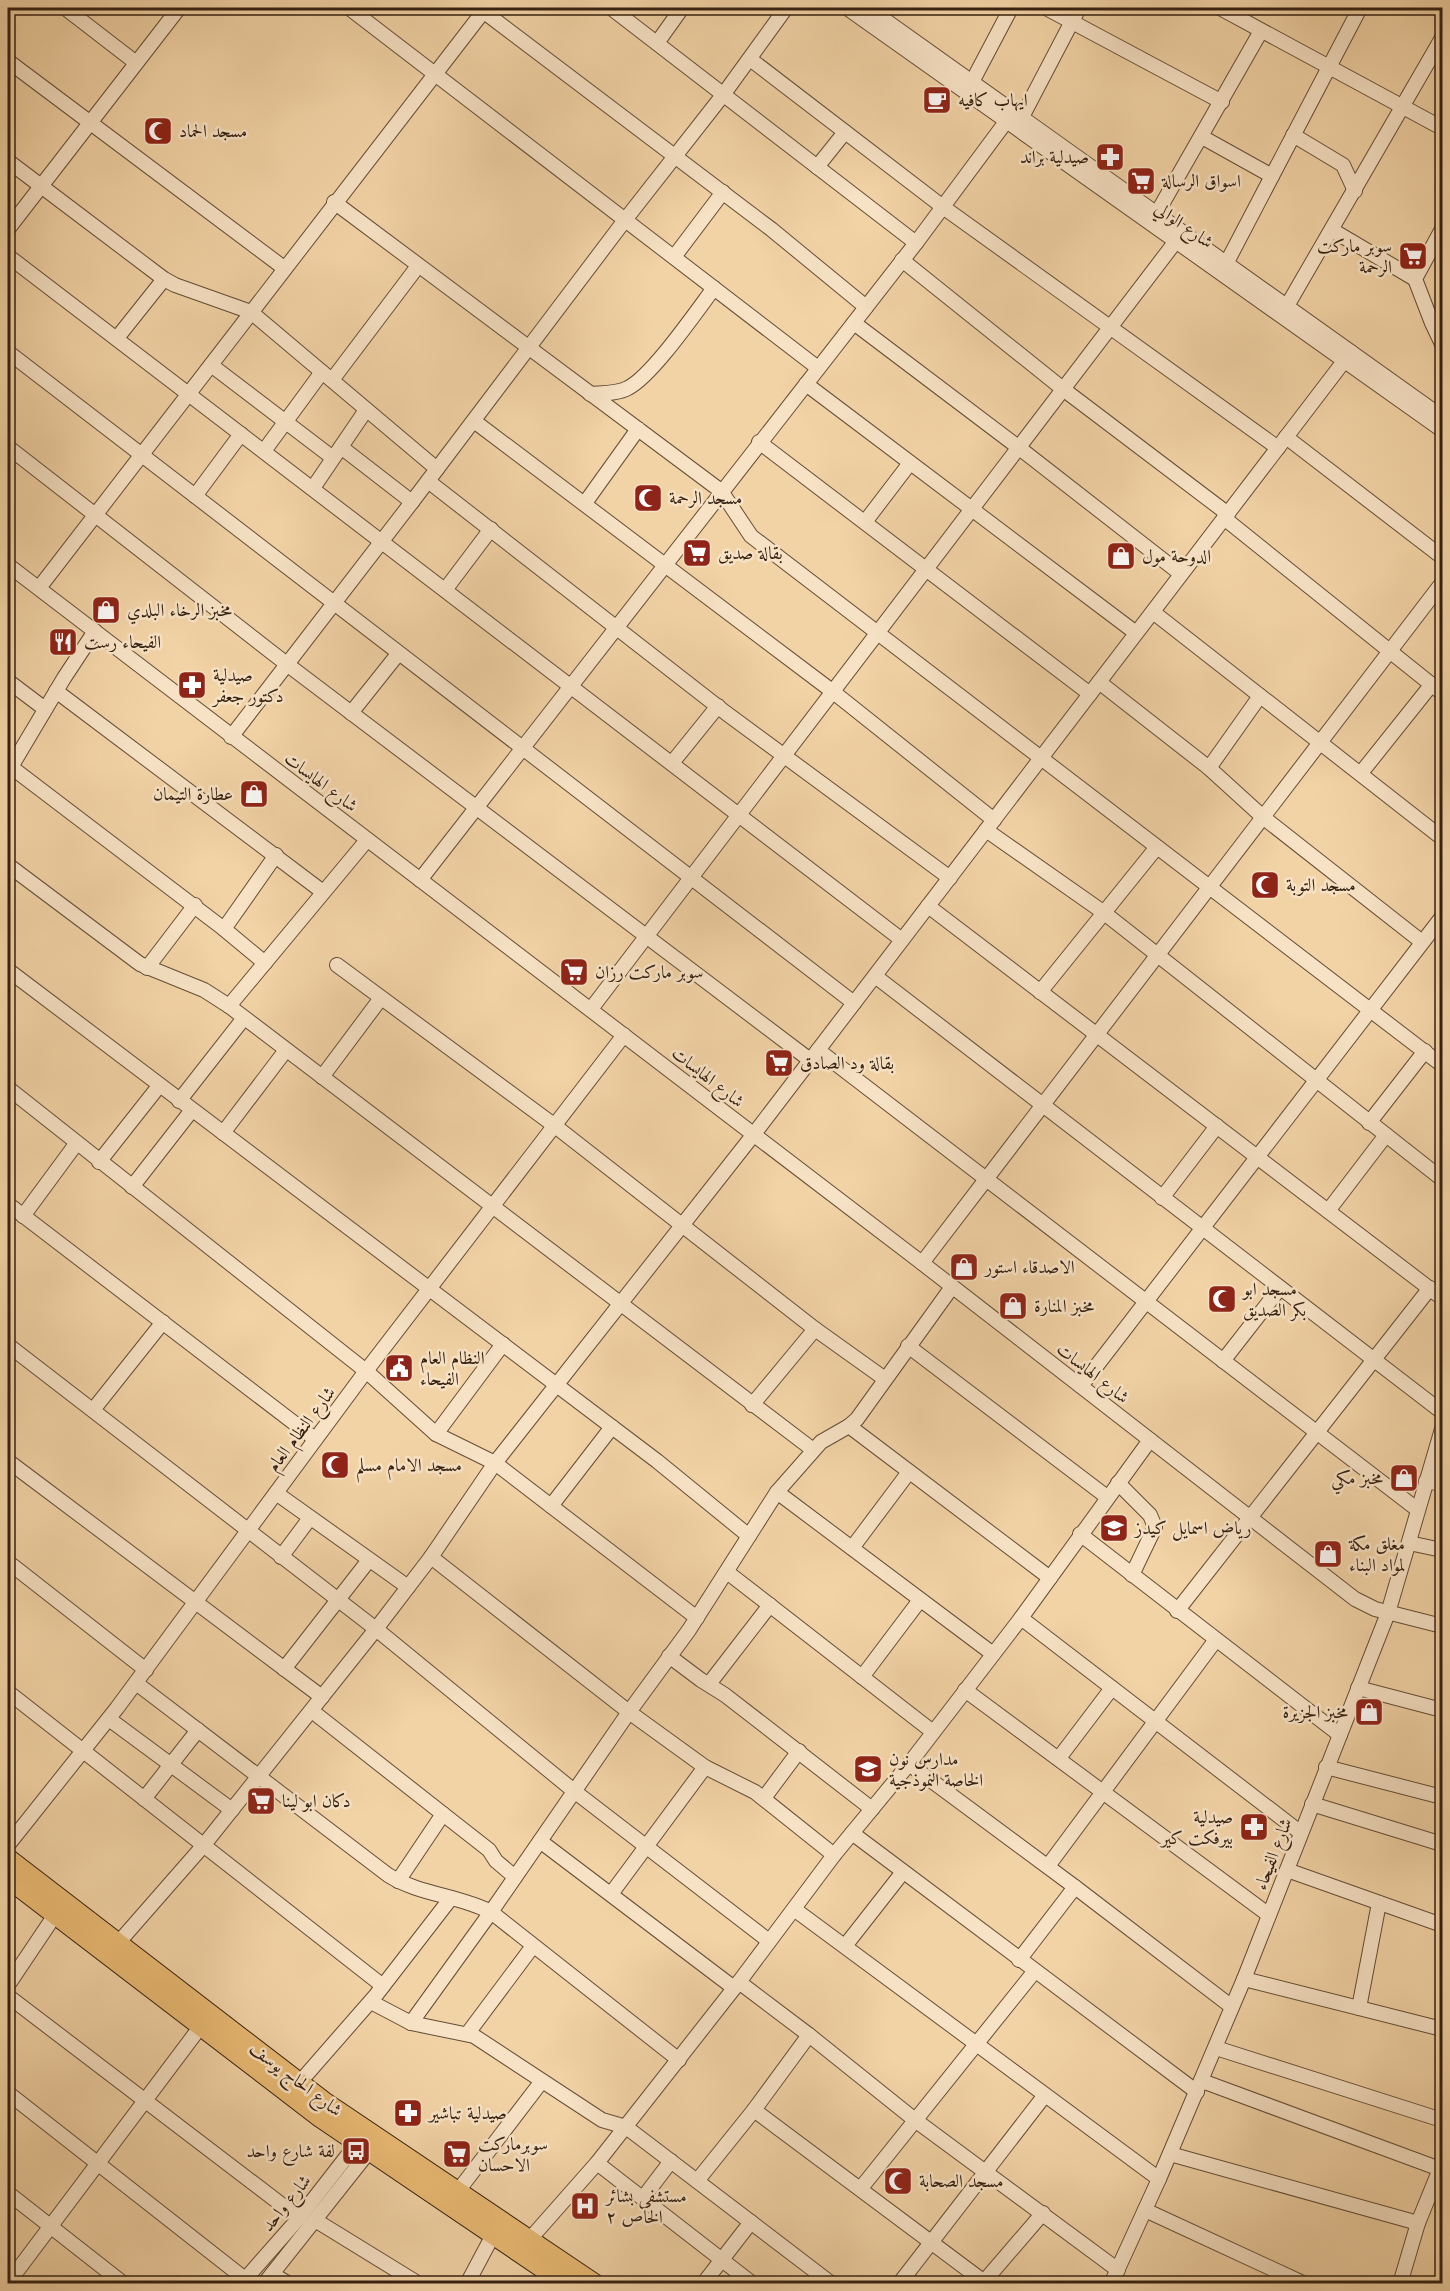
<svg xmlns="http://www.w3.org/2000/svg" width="1450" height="2291" viewBox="0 0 1450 2291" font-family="'Old Standard TT',Amiri,serif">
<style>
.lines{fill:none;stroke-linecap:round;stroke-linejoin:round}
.minor-casing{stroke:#644d36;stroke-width:16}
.major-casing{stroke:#342011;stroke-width:20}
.minor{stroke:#f7e2c5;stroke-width:14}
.major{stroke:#e9ba73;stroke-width:18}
.labels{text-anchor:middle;stroke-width:5;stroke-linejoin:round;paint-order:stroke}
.poi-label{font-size:18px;fill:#342011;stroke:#f7e2c5;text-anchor:start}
.street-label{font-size:18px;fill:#342011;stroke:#f7e2c5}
</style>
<rect width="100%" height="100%" fill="#f2d3a6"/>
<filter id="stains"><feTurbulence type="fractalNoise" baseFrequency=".00333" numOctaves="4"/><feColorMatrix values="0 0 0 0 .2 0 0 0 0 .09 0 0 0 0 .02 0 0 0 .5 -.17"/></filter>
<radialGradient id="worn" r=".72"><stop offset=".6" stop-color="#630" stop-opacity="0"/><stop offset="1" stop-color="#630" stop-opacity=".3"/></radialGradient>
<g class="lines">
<!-- minor casing -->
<g class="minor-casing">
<g id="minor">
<polyline points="65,8 135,62"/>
<polyline points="349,8 818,368"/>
<polyline points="483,8 483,11 771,229 866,307"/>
<polyline points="611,8 916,243"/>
<polyline points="847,8 1442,430"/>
<polyline points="868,8 1442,417"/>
<polyline points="1046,8 1222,102"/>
<polyline points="1220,8 1442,128"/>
<polyline points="657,43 682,8"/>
<polyline points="750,59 943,207 1278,448"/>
<polyline points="8,61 284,268"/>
<polyline points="972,82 1011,8"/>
<polyline points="1022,117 1079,8"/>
<polyline points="1293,135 1343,165 1355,191"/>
<polyline points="1202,137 1272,176"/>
<polyline points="8,161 164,279 175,285 251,312 437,469"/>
<polyline points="817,167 845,132"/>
<polyline points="334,202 721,491 751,536 1442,1065"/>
<polyline points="1157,213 1261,31"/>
<polyline points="8,229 179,8"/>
<polyline points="1442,229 1415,279 1432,323 1442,344"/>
<polyline points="1332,230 1415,279"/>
<polyline points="8,256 902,940"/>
<polyline points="674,257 723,192"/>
<polyline points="902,260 1063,389 1228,514"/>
<polyline points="1226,264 1360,8"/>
<polyline points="1287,306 1442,38"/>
<polyline points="854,323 1018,447 1181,574"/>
<polyline points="117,338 164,279"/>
<polyline points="8,352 854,1003"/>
<polyline points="211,365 333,458"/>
<polyline points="332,380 418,266"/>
<polyline points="806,384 1136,633"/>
<path d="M590,394C602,393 617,394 628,388C652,376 696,312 714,288"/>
<polyline points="474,421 832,691 994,820"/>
<polyline points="1286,437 1442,557"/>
<polyline points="759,442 1090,694"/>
<polyline points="8,447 288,665 810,1060"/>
<polyline points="341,447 412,502"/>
<polyline points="264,451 322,372"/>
<polyline points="428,481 726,713 950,878"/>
<polyline points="313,488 366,410"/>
<polyline points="195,496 241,434"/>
<polyline points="585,503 638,429"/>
<polyline points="1224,518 1442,693"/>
<polyline points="865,522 910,463"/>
<polyline points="8,565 922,1263 1355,1599 1375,1609 1442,1626"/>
<polyline points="39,588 486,8"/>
<polyline points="445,590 491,529"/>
<polyline points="1153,612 1442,838"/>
<polyline points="8,681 45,709"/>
<polyline points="1099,682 1209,768 1264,818 1422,942"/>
<polyline points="56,691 323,892"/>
<polyline points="351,713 398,654"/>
<polyline points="231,737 412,502 625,220 723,95 786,8"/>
<polyline points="672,763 718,706"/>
<polyline points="11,767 224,929 276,855"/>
<polyline points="1209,768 1260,696"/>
<polyline points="8,772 64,678 95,631"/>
<polyline points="1361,773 1432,684"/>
<polyline points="986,830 1103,912 1442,1179"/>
<polyline points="8,865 140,964 204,990 229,1006 812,1449"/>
<polyline points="420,880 916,243 1014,111"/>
<polyline points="928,906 1442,1298"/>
<polyline points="224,929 265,963"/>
<polyline points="337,965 555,1126 815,1329 885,1379"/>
<polyline points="147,968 195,905"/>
<polyline points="8,970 657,1461 749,1536"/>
<polyline points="875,976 1442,1412"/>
<polyline points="1040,992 1157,847"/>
<polyline points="229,1006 367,840"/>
<polyline points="591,1009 1176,241"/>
<polyline points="818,1050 1418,1510"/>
<polyline points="322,1077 381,998"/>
<polyline points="8,1088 366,1371 436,1434 495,1463 697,1618"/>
<polyline points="179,1101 244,1018"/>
<polyline points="1369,1123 1425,1051"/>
<polyline points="223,1133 286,1050"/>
<polyline points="99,1162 159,1086"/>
<polyline points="132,1187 192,1110"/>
<polyline points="1162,1198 1217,1126"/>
<polyline points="8,1204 315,1439"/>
<polyline points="1328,1211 1386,1135"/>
<polyline points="23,1216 76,1144"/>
<polyline points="922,1263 1442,583"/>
<polyline points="8,1345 376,1629 574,1791 769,1941"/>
<polyline points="908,1346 1107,1497"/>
<polyline points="1223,1361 1280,1288"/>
<polyline points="1081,1386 1442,917"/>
<polyline points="752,1405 815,1329"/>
<polyline points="93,1410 163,1322"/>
<polyline points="849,1426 1050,1578"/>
<polyline points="436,1434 503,1344"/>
<polyline points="8,1461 322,1697"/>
<polyline points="1426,1481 1442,1484"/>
<polyline points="1118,1483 1150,1515 1155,1527 1132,1575"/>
<polyline points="777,1492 993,1654"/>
<polyline points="276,1493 408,1587"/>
<polyline points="551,1506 612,1427"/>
<polyline points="1080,1534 1340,1735"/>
<polyline points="1409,1543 1442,1550"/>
<polyline points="852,1548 909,1472"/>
<polyline points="281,1557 310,1518"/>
<polyline points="431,1557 629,1712 705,1767 755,1792 834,1855"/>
<polyline points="8,1562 146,1670"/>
<polyline points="727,1572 933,1732"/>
<polyline points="1177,1611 1430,1288"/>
<polyline points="1021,1618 1301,1833"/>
<polyline points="669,1656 701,1680 725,1695 872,1809"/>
<polyline points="284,1669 369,1560"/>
<polyline points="862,1677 920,1600"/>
<path d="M136,1683L388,1875C420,1895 458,1895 491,1912L679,2060"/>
<polyline points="709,1684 770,1605"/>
<polyline points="1358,1688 1442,1710"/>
<polyline points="965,1690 1269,1915"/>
<polyline points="8,1692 383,1986"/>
<polyline points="312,1711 443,1814 398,1881"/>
<polyline points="109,1719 232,1810"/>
<polyline points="1059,1758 1112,1688"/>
<polyline points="909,1764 1075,1887 1232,2007"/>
<polyline points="1326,1767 1442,1797"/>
<polyline points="764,1798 799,1751"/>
<polyline points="144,1799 198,1730"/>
<polyline points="1312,1804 1442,1844"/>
<polyline points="443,1814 489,1850 496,1861 515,1877"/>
<polyline points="852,1833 1197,2092"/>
<polyline points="540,1841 734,1988"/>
<polyline points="8,1845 117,1708 366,1371 624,1035"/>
<polyline points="1048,1866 1215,1641"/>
<polyline points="1287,1870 1442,1925"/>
<polyline points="611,1894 705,1767"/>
<polyline points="794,1909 1159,2179"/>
<polyline points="119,1942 203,1846 376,1629 431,1557 495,1463 754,1134 1351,352"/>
<polyline points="845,1946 903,1872"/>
<polyline points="1019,1960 1075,1887"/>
<polyline points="1244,1979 1442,2029"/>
<polyline points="739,1982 809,2035 915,2120 1118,2270"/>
<polyline points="8,1985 55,1915"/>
<polyline points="8,1996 299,2218"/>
<polyline points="371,2002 411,2023 474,2036 602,2120 626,2127 832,2284"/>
<polyline points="1359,2008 1379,1903"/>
<polyline points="411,2023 491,1912 629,1712 689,1630 777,1492 821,1442 849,1426 857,1419 952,1287"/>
<polyline points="468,2033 533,1946"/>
<polyline points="1216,2048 1442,2120"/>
<polyline points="1202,2081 1440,2169"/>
<polyline points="300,2082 376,1995 451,1898"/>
<polyline points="8,2093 245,2279"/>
<polyline points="754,2110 987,2284"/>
<polyline points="1170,2154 1418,2223"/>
<polyline points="597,2163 753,2284"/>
<polyline points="697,2181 754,2110 809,2035"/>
<polyline points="861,2188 1034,1972"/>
<polyline points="458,2191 542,2081"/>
<polyline points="8,2193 124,2284"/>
<polyline points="643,2198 671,2161"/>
<polyline points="1145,2210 1305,2284"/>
<polyline points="315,2220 419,2284"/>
<polyline points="530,2239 597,2163 739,1982 834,1855 909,1764 1021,1618 1150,1440"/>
<polyline points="272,2274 289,2284"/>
<polyline points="8,2283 201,2026"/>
<polyline points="241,2284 299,2218 362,2137"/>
<polyline points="264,2284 375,2144"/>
<polyline points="467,2284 493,2235"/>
<polyline points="703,2284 751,2222"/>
<polyline points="899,2284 1045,2095"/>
<polyline points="982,2284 1043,2213"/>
<polyline points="1111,2284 1159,2179 1244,1979 1388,1613 1442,1429"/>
<polyline points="1400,2284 1418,2223 1442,2164"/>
</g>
</g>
<!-- major casing -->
<g class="major-casing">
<g id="major">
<polyline points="8,1858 324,2101 596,2284"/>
<polyline points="8,1879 320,2118 565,2284"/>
</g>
</g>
<!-- minor -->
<use href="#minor" class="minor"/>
<!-- major -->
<use href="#major" class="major"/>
</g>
<!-- icons -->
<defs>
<g id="cafe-square" transform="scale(1.5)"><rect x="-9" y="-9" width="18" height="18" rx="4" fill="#8f2418" stroke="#f7e2c5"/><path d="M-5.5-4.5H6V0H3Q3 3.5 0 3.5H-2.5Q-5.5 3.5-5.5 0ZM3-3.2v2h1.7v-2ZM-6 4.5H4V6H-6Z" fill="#fff"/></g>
<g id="mosque-square" transform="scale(1.5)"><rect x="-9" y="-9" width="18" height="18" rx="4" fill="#8f2418" stroke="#f7e2c5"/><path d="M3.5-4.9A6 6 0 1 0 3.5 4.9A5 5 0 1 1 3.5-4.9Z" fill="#fff"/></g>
<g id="pharmacy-square" transform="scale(1.5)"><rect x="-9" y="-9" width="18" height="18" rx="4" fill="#8f2418" stroke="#f7e2c5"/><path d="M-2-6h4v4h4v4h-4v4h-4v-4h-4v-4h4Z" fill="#fff"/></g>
<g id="supermarket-square" transform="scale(1.5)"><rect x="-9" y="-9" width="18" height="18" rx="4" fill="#8f2418" stroke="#f7e2c5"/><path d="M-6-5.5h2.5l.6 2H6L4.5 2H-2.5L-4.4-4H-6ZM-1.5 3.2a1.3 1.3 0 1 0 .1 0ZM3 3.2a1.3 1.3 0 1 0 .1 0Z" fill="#fff"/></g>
<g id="shop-square" transform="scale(1.5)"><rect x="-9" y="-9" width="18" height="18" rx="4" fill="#8f2418" stroke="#f7e2c5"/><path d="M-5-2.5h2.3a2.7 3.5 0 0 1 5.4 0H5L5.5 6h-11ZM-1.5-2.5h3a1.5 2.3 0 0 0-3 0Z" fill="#fff"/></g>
<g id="restaurant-square" transform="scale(1.5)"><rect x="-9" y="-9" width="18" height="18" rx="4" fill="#8f2418" stroke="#f7e2c5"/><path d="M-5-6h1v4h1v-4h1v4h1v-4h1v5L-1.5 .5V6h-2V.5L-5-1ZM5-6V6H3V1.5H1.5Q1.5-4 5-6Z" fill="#fff"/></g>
<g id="civic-square" transform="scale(1.5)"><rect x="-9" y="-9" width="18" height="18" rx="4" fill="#8f2418" stroke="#f7e2c5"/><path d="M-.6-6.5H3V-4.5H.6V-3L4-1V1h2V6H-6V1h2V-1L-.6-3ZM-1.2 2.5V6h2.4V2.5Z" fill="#fff"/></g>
<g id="school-square" transform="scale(1.5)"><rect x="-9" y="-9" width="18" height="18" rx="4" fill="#8f2418" stroke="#f7e2c5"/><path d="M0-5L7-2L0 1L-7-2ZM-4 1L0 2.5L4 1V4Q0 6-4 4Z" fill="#fff"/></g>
<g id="bus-square" transform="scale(1.5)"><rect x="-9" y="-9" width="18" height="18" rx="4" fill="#8f2418" stroke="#f7e2c5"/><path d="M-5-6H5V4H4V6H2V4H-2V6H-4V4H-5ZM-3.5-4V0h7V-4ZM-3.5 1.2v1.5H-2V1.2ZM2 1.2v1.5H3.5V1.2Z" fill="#fff"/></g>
<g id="hospital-square" transform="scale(1.5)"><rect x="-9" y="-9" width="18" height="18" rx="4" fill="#8f2418" stroke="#f7e2c5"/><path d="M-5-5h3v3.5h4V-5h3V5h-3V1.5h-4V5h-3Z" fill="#fff"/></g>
</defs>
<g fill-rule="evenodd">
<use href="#cafe-square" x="937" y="100"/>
<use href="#mosque-square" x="158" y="131"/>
<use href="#pharmacy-square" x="1110" y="157"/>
<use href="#supermarket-square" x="1141" y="181"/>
<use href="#supermarket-square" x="1413" y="256"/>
<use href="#mosque-square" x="648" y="498"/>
<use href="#supermarket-square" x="697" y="553"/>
<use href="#shop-square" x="1121" y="556"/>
<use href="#shop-square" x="106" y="610"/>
<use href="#restaurant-square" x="63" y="642"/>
<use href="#pharmacy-square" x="192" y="685"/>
<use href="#shop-square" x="254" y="794"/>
<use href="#mosque-square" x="1265" y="885"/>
<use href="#supermarket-square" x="574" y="972"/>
<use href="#supermarket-square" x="779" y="1063"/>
<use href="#shop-square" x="964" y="1267"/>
<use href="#mosque-square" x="1222" y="1299"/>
<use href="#shop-square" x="1013" y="1306"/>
<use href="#civic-square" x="399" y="1368"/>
<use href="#mosque-square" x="335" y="1465"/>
<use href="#shop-square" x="1404" y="1478"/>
<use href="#school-square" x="1114" y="1528"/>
<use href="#shop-square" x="1328" y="1554"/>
<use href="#shop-square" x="1369" y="1712"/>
<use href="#school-square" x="868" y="1769"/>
<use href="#supermarket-square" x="261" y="1801"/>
<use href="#pharmacy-square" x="1254" y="1827"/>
<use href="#pharmacy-square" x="408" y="2113"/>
<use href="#bus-square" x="356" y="2151"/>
<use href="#supermarket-square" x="457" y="2154"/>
<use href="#mosque-square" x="898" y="2181"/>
<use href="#hospital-square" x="585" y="2206"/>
</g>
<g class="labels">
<!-- poi labels -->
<g class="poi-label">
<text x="958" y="106">ايهاب كافيه</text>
<text x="179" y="137">مسجد الحماد</text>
<text x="1089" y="163" text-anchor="end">صيدلية براند</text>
<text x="1162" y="187">اسواق الرسالة</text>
<text x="1392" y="252" text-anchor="end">سوبر ماركت<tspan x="1392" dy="21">الرحمة</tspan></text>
<text x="669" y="504">مسجد الرحمة</text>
<text x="718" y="559">بقالة صديق</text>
<text x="1142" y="562">الدوحة مول</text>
<text x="127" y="616">مخبز الرخاء البلدي</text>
<text x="84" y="648">الفيحاء رست</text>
<text x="213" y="681">صيدلية<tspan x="213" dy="21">دكتور جعفر</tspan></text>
<text x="233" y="800" text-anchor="end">عطارة التيمان</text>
<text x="1286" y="891">مسجد التوبة</text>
<text x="595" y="978">سوبر ماركت رزان</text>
<text x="800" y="1069">بقالة ود الصادق</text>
<text x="985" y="1273">الاصدقاء استور</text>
<text x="1243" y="1295">مسجد ابو<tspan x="1243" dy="21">بكر الصديق</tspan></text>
<text x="1034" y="1312">مخبز المنارة</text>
<text x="420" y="1364">النظام العام<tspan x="420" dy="21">الفيحاء</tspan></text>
<text x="356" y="1471">مسجد الامام مسلم</text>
<text x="1383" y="1484" text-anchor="end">مخبز مكي</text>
<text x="1135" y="1534">رياض اسمايل كيدز</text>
<text x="1349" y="1550">مغلق مكة<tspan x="1349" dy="21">لمواد البناء</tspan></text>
<text x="1348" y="1718" text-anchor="end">مخبز الجزيرة</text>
<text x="889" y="1765">مدارس نون<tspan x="889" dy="21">الخاصة النموذجية</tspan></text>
<text x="282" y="1807">دكان ابو لينا</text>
<text x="1233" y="1823" text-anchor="end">صيدلية<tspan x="1233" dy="21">بيرفكت كير</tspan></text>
<text x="429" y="2119">صيدلية تباشير</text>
<text x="478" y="2150">سوبرماركت<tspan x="478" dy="21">الاحسان</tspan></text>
<text x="335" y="2157" text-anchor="end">لفة شارع واحد</text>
<text x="919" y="2187">مسجد الصحابة</text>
<text x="606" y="2202">مستشفى بشائر<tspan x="606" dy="21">الخاص ٢</tspan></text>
</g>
<!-- street labels -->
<g class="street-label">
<text transform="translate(1184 225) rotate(35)" y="6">شارع الوالي</text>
<text transform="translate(321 782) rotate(37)" y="6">شارع الهايسات</text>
<text transform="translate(708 1077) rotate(38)" y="6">شارع الهايسات</text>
<text transform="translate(1093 1373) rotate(38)" y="6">شارع الهايسات</text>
<text transform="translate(301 1429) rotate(-53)" y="6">شارع النظام العام</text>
<text transform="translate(1273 1854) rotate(-69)" y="6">شارع الفيحاء</text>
<text transform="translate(296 2079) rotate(37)" y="6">شارع الحاج يوسف</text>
<text transform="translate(286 2203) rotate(-51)" y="6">شارع واحد</text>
</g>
</g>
<!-- margin -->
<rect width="1450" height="2291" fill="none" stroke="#f2d3a6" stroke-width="30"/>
<rect x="9" y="9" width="1432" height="2273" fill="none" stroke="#342011" stroke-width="3"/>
<rect x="15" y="15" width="1420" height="2261" fill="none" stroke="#342011" stroke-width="1.5"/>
<rect width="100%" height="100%" filter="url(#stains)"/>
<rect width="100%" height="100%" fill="url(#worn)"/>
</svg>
